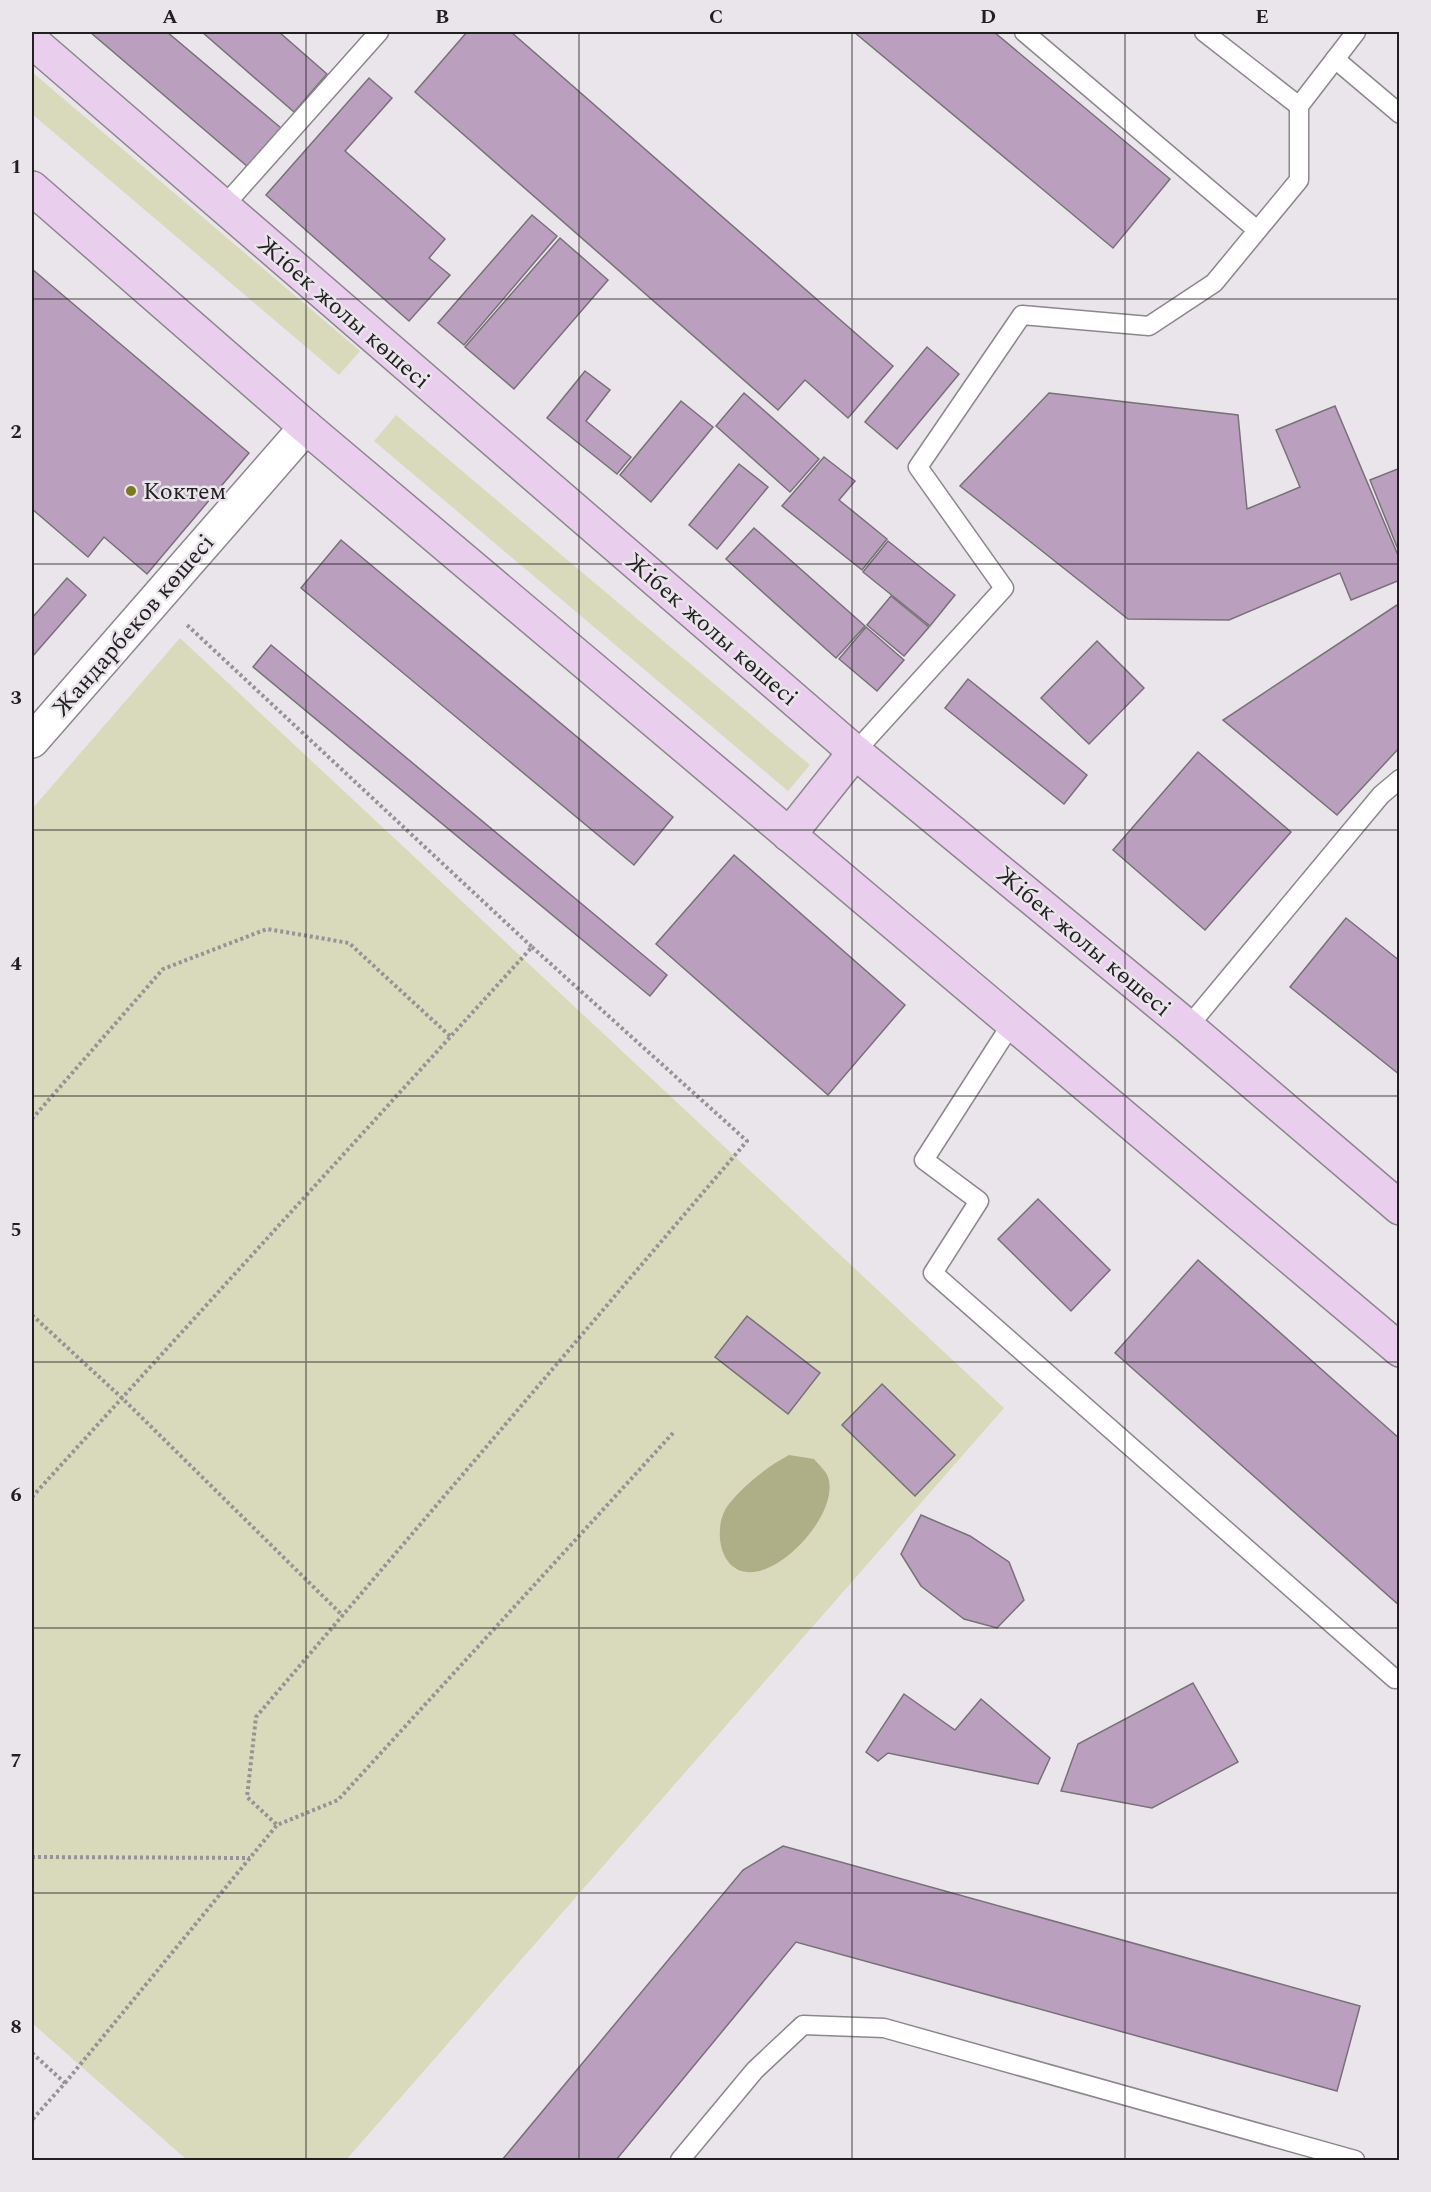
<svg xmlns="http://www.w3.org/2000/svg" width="1431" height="2192" viewBox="0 0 1431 2192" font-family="Spectral,serif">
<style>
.green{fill:#d9dabb}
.water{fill:#aeaf87}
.building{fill:#ba9fbe;stroke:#777277;stroke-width:1.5}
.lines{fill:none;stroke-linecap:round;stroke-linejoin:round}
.lane-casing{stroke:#8b878c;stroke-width:21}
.street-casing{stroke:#8b878c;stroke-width:36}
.secondary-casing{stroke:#8b878c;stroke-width:36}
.path{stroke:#969296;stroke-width:4;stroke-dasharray:3 3;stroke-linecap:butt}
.lane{stroke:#fff;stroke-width:18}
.street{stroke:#fff;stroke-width:33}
.secondary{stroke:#e9ceed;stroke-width:33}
.grid{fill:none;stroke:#211f21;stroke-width:1.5;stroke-opacity:0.55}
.poi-dot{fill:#7b7a21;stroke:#eae5ea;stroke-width:2}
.labels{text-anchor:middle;stroke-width:5;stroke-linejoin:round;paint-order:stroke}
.street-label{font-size:24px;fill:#211f21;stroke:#eae5ea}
.poi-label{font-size:24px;fill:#211f21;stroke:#eae5ea;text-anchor:start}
.neatline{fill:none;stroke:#211f21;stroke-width:2}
.grid-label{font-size:20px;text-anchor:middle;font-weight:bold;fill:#211f21}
</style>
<rect width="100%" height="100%" fill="#eae5ea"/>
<!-- green -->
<g class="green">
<polygon points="32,72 360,351 339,375 32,114"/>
<polygon points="396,415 810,765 788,791 374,441"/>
<polygon points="180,638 1004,1408 346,2160 187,2160 32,2023 32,809"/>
</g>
<!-- water -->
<path class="water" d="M789,1455L814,1459C818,1464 826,1471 828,1477C840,1512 782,1576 747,1572C717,1569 713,1523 729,1504C745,1484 767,1467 789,1455Z"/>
<!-- building -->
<g class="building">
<polygon points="90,32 167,32 281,128 248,167"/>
<polygon points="202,32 279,32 327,74 294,112"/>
<polygon points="467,32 511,32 893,366 848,418 805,380 778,410 415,92"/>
<polygon points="854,32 994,32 1170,179 1113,248"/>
<polygon points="369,78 392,98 345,151 445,239 429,258 450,275 409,321 266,195"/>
<polygon points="532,215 557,236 464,345 438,323"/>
<polygon points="560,238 608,280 514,389 465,347"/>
<polygon points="32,269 249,453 147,574 104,537 88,557 32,509"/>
<polygon points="927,347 959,374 897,449 865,422"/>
<polygon points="585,371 610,390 586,421 631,457 617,474 547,418"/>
<polygon points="744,393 819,459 790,492 716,426"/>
<polygon points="1049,393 1238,415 1247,509 1300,487 1276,430 1335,406 1400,560 1400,580 1351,600 1340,573 1229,620 1128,619 960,486"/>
<polygon points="681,401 713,427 651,502 620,475"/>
<polygon points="824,457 855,481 839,500 887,539 862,570 782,506"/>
<polygon points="739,464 768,487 717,549 689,525"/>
<polygon points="1400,468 1400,551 1399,552 1370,480"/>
<polygon points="754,528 865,626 836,658 726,559"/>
<polygon points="341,540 673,817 634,865 301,588"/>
<polygon points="888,541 955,595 930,626 863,572"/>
<polygon points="67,578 86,595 32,657 32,618"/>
<polygon points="891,596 929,627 904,656 867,625"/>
<polygon points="1400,603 1400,747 1337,815 1223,720"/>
<polygon points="866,627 904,660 877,691 839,659"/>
<polygon points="1097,641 1144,688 1089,744 1041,698"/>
<polygon points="271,645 667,975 650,996 253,667"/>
<polygon points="968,679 1087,775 1064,804 945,708"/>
<polygon points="1198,752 1291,832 1205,930 1113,850"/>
<polygon points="734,855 905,1005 828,1095 656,944"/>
<polygon points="1346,918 1400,961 1400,1075 1290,987"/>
<polygon points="1038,1199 1110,1270 1071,1311 998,1239"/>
<polygon points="1198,1260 1400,1439 1400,1606 1115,1353"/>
<polygon points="747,1316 820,1373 788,1414 715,1357"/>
<polygon points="882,1384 955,1455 915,1496 842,1425"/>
<polygon points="921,1515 970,1536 1009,1562 1024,1600 997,1628 964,1619 921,1586 901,1554"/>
<polygon points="1193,1683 1238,1762 1152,1808 1061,1791 1078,1744"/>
<polygon points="904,1694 955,1730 981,1699 1050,1758 1038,1784 888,1753 878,1761 866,1752"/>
<polygon points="783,1846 1360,2006 1337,2091 796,1942 616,2160 502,2160 743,1870"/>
</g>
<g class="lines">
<!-- lane casing -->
<g class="lane-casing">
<g id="lane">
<polyline points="1024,32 1257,230"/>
<polyline points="1204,32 1299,106"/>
<polyline points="1335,59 1400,114"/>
<polyline points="223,207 379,32"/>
<polyline points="855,752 1004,588 918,467 1022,315 1149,326 1214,283 1299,180 1299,106 1356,32"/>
<polyline points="1012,1023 924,1160 979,1201 933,1273 1395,1679"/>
<polyline points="1188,1027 1381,795 1400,779"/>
<polyline points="680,2160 755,2070 803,2025 884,2028 1355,2160"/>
</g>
</g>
<!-- street casing -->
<g class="street-casing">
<polyline id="street" points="32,741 306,427"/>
</g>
<!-- secondary casing -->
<g class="secondary-casing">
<g id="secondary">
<polyline points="32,41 855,752 1188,1027 1400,1208"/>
<polyline points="32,188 306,427 1400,1350"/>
<polyline points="789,835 855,752"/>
</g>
</g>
<!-- path -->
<g class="path">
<polyline points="532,947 747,1141 256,1717 247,1797 277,1825 338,1800 673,1433"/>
<polyline points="32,1119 163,969 267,929 349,943 451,1037"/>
<polyline points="32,1315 122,1398 343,1616"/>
<polyline points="32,1497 532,947 186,624"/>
<polyline points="32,1857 250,1858"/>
<polyline points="32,2053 65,2083 32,2120"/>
<polyline points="65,2083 277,1825"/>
</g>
<!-- lane -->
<use href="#lane" class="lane"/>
<!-- street -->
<use href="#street" class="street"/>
<!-- secondary -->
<use href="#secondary" class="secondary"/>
</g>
<!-- grid -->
<path class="grid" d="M306,32V2160M579,32V2160M852,32V2160M1125,32V2160M32,299H1400M32,564H1400M32,830H1400M32,1096H1400M32,1362H1400M32,1628H1400M32,1893H1400"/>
<!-- markers -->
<circle class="poi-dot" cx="131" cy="491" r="6"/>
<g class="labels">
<!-- street labels -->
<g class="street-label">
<text transform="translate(344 312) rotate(41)" y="8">Жібек жолы көшесі</text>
<text transform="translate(133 625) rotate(-49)" y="8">Жандарбеков көшесі</text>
<text transform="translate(712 629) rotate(41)" y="8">Жібек жолы көшесі</text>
<text transform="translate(1084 941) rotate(40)" y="8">Жібек жолы көшесі</text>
</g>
<!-- poi labels -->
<g class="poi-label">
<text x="143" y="499">Коктем</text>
</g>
</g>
<!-- border -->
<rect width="1431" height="2192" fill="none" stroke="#eae5ea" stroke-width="66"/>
<rect x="33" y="33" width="1365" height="2126" class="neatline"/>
<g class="grid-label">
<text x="170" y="23">A</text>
<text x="442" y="23">B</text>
<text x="716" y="23">C</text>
<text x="988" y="23">D</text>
<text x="1262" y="23">E</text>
<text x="16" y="173">1</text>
<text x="16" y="438">2</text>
<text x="16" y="704">3</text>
<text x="16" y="970">4</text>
<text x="16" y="1236">5</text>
<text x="16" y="1501">6</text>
<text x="16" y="1767">7</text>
<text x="16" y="2033">8</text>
</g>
</svg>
